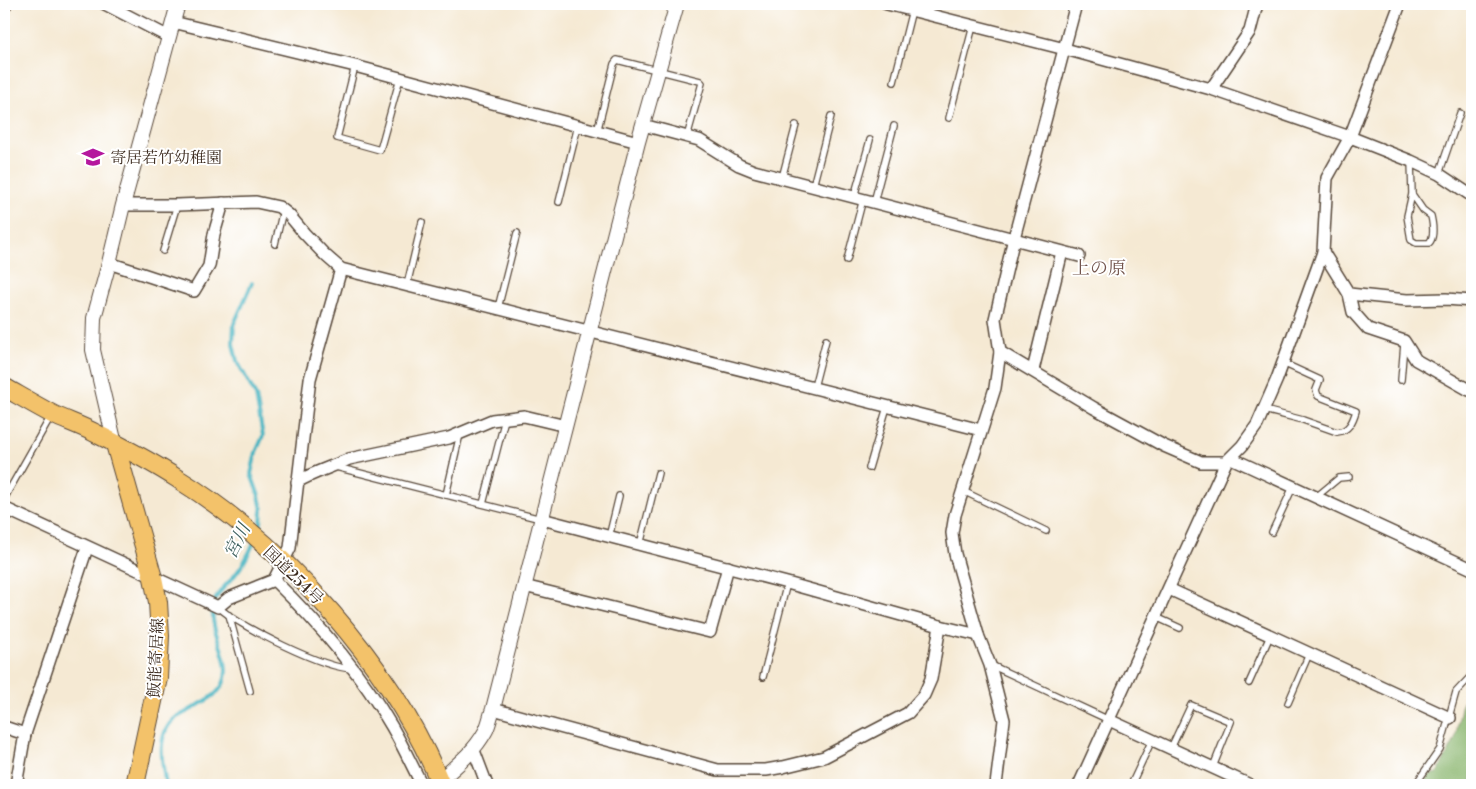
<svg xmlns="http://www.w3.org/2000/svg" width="1476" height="789" viewBox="0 0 1476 789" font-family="'Libre Bodoni','Noto Serif JP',serif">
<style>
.forest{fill:#8ab66e;stroke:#627046}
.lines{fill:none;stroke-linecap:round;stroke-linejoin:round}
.stream{stroke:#44b3c0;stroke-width:4}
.service-casing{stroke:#574739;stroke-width:8}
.minor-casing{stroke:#574739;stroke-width:14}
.tertiary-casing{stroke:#574739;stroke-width:16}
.primary-casing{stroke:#574739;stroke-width:20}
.trunk-casing{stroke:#574739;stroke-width:20}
.service{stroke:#fff;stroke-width:5.5}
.minor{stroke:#fff;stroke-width:11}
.tertiary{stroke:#fff;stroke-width:14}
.primary{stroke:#f3c26a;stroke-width:18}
.trunk{stroke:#f3c26a;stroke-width:18}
.labels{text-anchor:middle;stroke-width:4;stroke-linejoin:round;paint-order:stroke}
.poi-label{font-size:16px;fill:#3b2a1e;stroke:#fff;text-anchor:start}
.street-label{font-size:16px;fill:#3b2a1e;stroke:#fff}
.neighbourhood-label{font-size:18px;fill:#72544c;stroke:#fff}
.water-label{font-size:18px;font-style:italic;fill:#3f615f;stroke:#fff}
</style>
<rect width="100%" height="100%" fill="#fff"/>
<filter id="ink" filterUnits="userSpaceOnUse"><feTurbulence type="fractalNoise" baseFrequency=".02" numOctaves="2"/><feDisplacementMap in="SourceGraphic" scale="10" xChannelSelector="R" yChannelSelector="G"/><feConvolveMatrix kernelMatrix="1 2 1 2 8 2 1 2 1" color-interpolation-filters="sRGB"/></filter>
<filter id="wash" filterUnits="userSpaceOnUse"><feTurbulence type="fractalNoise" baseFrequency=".0096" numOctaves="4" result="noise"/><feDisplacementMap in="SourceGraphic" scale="20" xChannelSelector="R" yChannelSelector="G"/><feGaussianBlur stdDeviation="1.12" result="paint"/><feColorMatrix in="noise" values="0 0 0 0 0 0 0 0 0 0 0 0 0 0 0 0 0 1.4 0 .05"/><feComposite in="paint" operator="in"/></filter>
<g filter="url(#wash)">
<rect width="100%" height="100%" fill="#f5e9d3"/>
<!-- forest -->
<polygon class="forest" points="1472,681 1472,785 1421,785 1429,775 1437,773 1455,740 1461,707"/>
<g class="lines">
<!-- stream -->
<g class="stream">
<polyline points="252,283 234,324 233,344 237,361 256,396 263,436 256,452 251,474 259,496 262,510 261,523 258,531"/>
<path d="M166,785C162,764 155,732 177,717C184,713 193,709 200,704C209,699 218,694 223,684C234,661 210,635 213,610C214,594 225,587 235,575C243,565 249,554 254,542"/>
</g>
</g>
</g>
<g filter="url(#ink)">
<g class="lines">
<!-- service casing -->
<g class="service-casing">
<g id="service">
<polyline points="355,66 337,138 380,150 400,78"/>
<polyline points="894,82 912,10"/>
<polyline points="949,118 973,26"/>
<polyline points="597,132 614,64 617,60 700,81 702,83 687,137"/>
<path d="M1411,161L1412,194L1407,216L1411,240L1416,243H1429C1435,237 1433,225 1431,216L1423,210L1412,194"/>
<polyline points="1439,174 1460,113"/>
<polyline points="782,178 796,125"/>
<polyline points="813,186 831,116"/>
<polyline points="854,197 870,140"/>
<polyline points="559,202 578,126"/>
<polyline points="874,202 894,126"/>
<polyline points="275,244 283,210"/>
<polyline points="163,251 177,205"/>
<polyline points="847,260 863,199"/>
<polyline points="407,285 422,222"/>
<polyline points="498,308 517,233"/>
<polyline points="1401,380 1404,344"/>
<polyline points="814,387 826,340"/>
<path d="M1264,410L1303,420L1337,432C1349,431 1353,421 1356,411L1318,396L1316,390L1320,380L1283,363"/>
<polyline points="336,467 541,519"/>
<polyline points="869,468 887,407"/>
<polyline points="963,491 1046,531"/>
<polyline points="446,495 460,434"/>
<polyline points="1316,497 1339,478 1349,477"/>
<polyline points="4,499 51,416"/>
<polyline points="483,504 505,419"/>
<polyline points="1272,532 1293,487"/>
<polyline points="609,537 619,496"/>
<polyline points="640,545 658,473"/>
<path d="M218,607C243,628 322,668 353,669"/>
<polyline points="229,615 250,691"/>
<polyline points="1156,617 1180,628"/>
<polyline points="991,665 1109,720"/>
<polyline points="763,677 787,583"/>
<polyline points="1249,683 1270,636"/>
<polyline points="1288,703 1309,654"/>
<polyline points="1171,748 1191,705 1231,722 1213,767"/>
<polyline points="4,785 15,784"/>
<polyline points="1131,785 1152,740"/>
<polyline points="1415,785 1440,749 1456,692 1472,675"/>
</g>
</g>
<!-- minor casing -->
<g class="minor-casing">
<g id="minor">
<polyline points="105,4 169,37"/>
<polyline points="887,4 1065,49 1211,89 1350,137 1411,161 1439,174 1472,196"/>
<polyline points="4,7 6,4"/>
<polyline points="173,22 355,66 638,142"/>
<polyline points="1211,89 1250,31 1257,4"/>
<polyline points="643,125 699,140 739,165 754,171 1079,256"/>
<polyline points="123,205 177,205 256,202 279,207 289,215 304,233 325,255 341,269 981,430"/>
<polyline points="1323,252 1349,294 1353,312 1368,329 1404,341 1416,360 1469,390 1472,390"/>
<polyline points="109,263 194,291 209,266 214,234 223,203"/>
<polyline points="1349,294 1407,300 1446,299 1472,301"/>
<polyline points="1000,352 1094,408 1164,446 1201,462 1226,462"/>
<polyline points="1033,370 1062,252"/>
<polyline points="1231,458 1472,569"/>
<path d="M297,482C314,472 332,467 349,459L449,438L492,420L524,416L566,426"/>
<polyline points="4,508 218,607 229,598 274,580 290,548 310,379 341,269"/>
<polyline points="542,519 787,583 940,626 978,635"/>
<path d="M274,580C318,623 361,673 392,727C403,746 412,766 422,785"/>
<polyline points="524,586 710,632 728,567"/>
<polyline points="1169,589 1450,718"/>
<polyline points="493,709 718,770 766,770 783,767 824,757 908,713 924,695 931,679 940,626"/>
<polyline points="1109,720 1248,784"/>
<polyline points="4,727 25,734"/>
<polyline points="473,748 487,785"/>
<polyline points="16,785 25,734 87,548"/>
<polyline points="996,785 1004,720 990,665 978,635 955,554 952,533 955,515 995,388 1000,352 995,319 1014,238 1076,4"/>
<polyline points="1079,785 1226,462 1242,446 1257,425 1277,379 1323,252 1327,178 1350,137 1400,4"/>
</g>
</g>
<!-- tertiary casing -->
<g class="tertiary-casing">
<g id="tertiary">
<polyline points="115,444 93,350 94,318 109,263 123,205 178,4"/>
<path d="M439,781C456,766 474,752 485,732C489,725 490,717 493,709L638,142L677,4"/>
</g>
</g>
<!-- primary casing -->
<g class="primary-casing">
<polyline id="primary" points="115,444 153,578 158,602 160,636 158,678 135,785"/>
</g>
<!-- trunk casing -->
<g class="trunk-casing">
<path id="trunk" d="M4,387C20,396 37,406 54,415C67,421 82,426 95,433C123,447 152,462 178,479C286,546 393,667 441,785"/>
</g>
<!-- service -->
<use href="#service" class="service"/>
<!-- minor -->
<use href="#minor" class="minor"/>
<!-- tertiary -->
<use href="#tertiary" class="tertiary"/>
<!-- primary -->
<use href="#primary" class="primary"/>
<!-- trunk -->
<use href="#trunk" class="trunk"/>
</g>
</g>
<!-- icons -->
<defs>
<g id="school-bare" transform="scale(1.725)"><path d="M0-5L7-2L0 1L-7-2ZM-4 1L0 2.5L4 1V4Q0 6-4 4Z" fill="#b5179e" stroke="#fff" stroke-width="2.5" paint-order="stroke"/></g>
</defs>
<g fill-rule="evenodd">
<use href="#school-bare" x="93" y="157"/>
</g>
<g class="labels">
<!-- poi labels -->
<g class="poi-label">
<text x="110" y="163">寄居若竹幼稚園</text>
</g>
<!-- street labels -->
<g class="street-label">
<text transform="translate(294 575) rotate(44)" y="6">国道254号</text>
<text transform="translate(155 658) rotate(-87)" y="6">飯能寄居線</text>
</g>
<!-- neighbourhood labels -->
<g class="neighbourhood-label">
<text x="1099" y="274">上の原</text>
</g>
<!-- water labels -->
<g class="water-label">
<text transform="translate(237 541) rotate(-63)" y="6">宮川</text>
</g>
</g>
<!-- margin -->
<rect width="1476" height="789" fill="none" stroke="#fff" stroke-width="20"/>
</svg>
